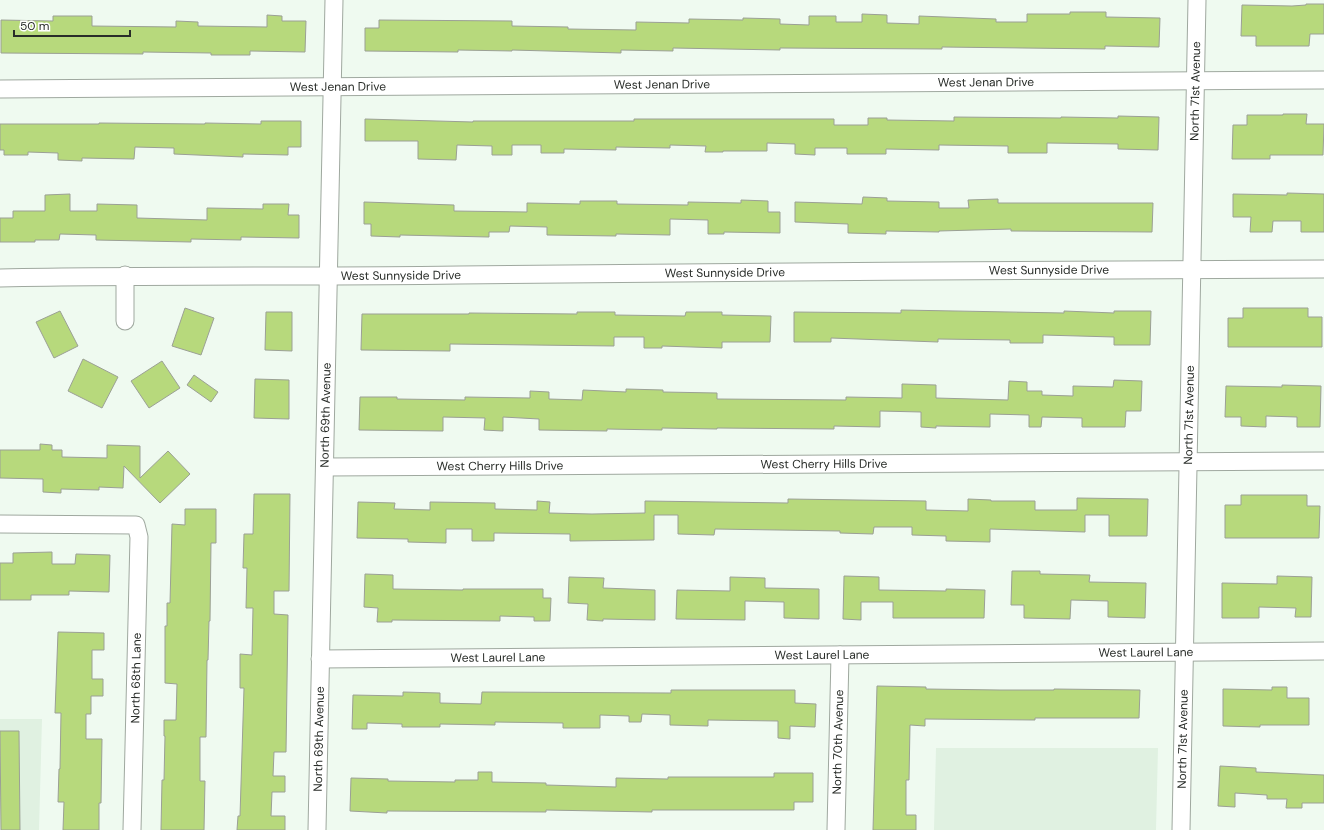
<svg xmlns="http://www.w3.org/2000/svg" width="1324" height="830" viewBox="0 0 1324 830" font-family="'DM Sans',sans-serif">
<style>
.built{fill:#e0f1e1}
.building{fill:#b7d97c;stroke:#9ba095}
.lines{fill:none;stroke-linecap:round;stroke-linejoin:round}
.minor-casing{stroke:#9fa89f;stroke-width:19}
.minor{stroke:#fff;stroke-width:17}
.labels{text-anchor:middle;stroke-width:3;stroke-linejoin:round;paint-order:stroke}
.street-label{font-size:12px;fill:#292d29;stroke:#fff}
</style>
<rect width="100%" height="100%" fill="#effaf0"/>
<!-- built -->
<g class="built">
<polygon points="0,719 42,719 39,830 0,830"/>
<polygon points="936,748 1158,748 1156,830 934,830"/>
</g>
<!-- building -->
<g class="building">
<polygon points="1306,4 1324,4 1324,34 1310,34 1309,46 1256,46 1256,36 1241,36 1242,5 1292,6 1306,5"/>
<polygon points="1070,12 1106,12 1106,17 1160,18 1159,47 1105,46 1105,49 942,47 942,49 780,48 780,50 673,48 673,51 621,50 621,53 512,50 512,51 458,50 458,52 365,51 365,28 379,28 379,20 512,21 512,26 568,27 568,29 636,30 636,22 689,23 689,19 743,20 743,18 780,19 780,24 809,25 809,16 836,16 836,22 862,22 862,14 887,15 887,23 919,24 919,16 996,19 996,22 1027,22 1027,14 1070,14"/>
<polygon points="267,15 282,16 282,21 306,21 305,52 250,51 250,55 211,55 211,53 143,52 143,54 1,53 1,20 53,21 53,16 92,16 92,26 176,27 176,21 198,22 198,26 267,27"/>
<polygon points="1283,114 1307,114 1306,124 1324,124 1323,155 1270,155 1270,159 1232,159 1233,125 1247,125 1247,115 1283,115"/>
<polygon points="1118,116 1159,117 1158,150 1118,149 1118,144 1047,143 1047,153 1008,153 1008,146 939,145 939,150 886,149 886,154 847,154 847,148 815,148 815,155 795,154 795,144 767,143 767,151 723,151 723,152 705,152 706,146 670,145 670,148 616,147 616,150 564,149 564,153 541,153 541,145 512,145 512,155 492,155 492,146 457,145 456,160 418,159 418,141 365,141 365,119 473,122 473,121 634,121 634,119 834,119 834,125 868,125 868,118 887,118 887,120 954,121 954,117 1061,118 1061,117 1118,118"/>
<polygon points="261,121 301,121 301,147 288,147 288,155 243,154 243,157 174,154 174,148 135,147 134,159 82,158 82,161 58,160 58,153 28,152 28,155 4,155 4,150 0,150 0,124 99,124 99,123 205,124 205,123 261,124"/>
<polygon points="1287,193 1324,194 1324,232 1301,232 1301,221 1273,221 1272,232 1250,232 1251,217 1233,217 1233,194 1287,195"/>
<polygon points="70,194 70,211 97,211 97,204 137,205 137,218 207,220 207,208 263,209 263,204 289,204 288,215 299,215 299,238 241,237 241,240 191,239 191,242 96,240 96,235 60,234 59,240 35,240 35,242 0,242 0,218 13,218 13,211 45,211 45,195"/>
<polygon points="863,197 887,198 887,201 939,202 939,208 969,208 968,200 998,199 998,203 1153,203 1152,232 1011,231 1011,229 939,231 939,232 886,231 886,234 848,233 848,224 795,222 795,202 862,204"/>
<polygon points="741,200 768,201 768,212 780,212 780,233 724,232 724,234 708,234 708,220 670,219 670,235 616,234 616,236 547,235 547,227 510,226 509,232 489,232 489,237 400,235 400,237 371,236 371,224 364,224 364,202 454,205 454,211 527,212 527,203 580,204 580,201 617,201 617,204 688,205 688,202 741,203"/>
<polygon points="185,308 214,318 201,355 172,346"/>
<polygon points="1243,308 1308,308 1308,317 1322,317 1322,347 1228,347 1228,318 1243,318"/>
<polygon points="901,310 1064,313 1064,311 1114,313 1114,311 1151,311 1150,345 1114,345 1114,337 1043,335 1043,343 1010,343 1010,340 938,339 938,342 831,338 831,342 794,342 794,312 901,313"/>
<polygon points="60,311 78,346 54,358 36,322"/>
<polygon points="266,312 292,312 292,351 265,350"/>
<polygon points="577,312 615,312 615,315 685,316 686,312 722,312 722,315 771,316 770,342 722,342 722,348 662,346 662,348 644,348 644,337 614,337 614,346 450,344 450,351 361,350 362,314 469,314 469,313 577,314"/>
<polygon points="83,359 118,377 102,408 68,391"/>
<polygon points="162,361 180,388 149,408 131,381"/>
<polygon points="194,375 218,392 211,402 187,385"/>
<polygon points="255,379 289,380 289,419 254,418"/>
<polygon points="1114,380 1142,381 1141,411 1126,411 1125,427 1082,427 1082,418 1042,417 1041,427 1029,427 1029,415 990,414 990,427 936,426 936,428 921,427 921,412 880,411 880,427 834,426 834,429 717,428 717,429 662,428 662,430 607,429 607,431 539,430 539,419 503,417 503,431 484,430 485,418 443,417 443,431 359,430 360,397 397,397 397,399 465,400 465,397 530,398 530,391 549,392 549,399 582,400 583,390 626,392 626,389 663,390 663,392 717,393 717,399 846,400 846,397 902,398 902,384 936,385 936,398 1008,400 1009,381 1027,382 1027,391 1042,391 1042,395 1073,396 1073,386 1113,387"/>
<polygon points="1282,385 1321,386 1320,427 1297,427 1297,417 1266,416 1266,427 1241,426 1241,417 1225,417 1226,386 1282,387"/>
<polygon points="40,444 52,445 52,450 62,450 62,457 107,458 107,445 140,446 140,478 168,451 190,474 160,503 124,466 123,488 99,487 99,490 61,489 61,493 43,492 43,479 0,478 0,450 40,450"/>
<polygon points="254,494 290,494 289,591 274,591 274,614 288,615 286,752 274,752 273,776 285,776 285,792 272,792 271,816 285,816 285,830 237,830 238,816 240,816 244,688 240,688 240,654 252,655 253,608 246,608 247,568 243,568 244,534 253,534"/>
<polygon points="1241,495 1307,495 1307,506 1320,506 1319,538 1225,538 1225,505 1241,505"/>
<polygon points="1077,498 1148,499 1147,536 1109,536 1109,515 1085,515 1085,532 990,529 990,542 946,541 946,536 912,535 912,527 874,527 873,534 840,533 840,531 715,529 714,535 678,534 678,515 654,515 654,540 570,541 570,534 494,533 494,541 472,541 472,529 446,529 446,543 408,542 408,539 357,538 358,502 395,503 394,509 430,510 430,502 495,503 495,509 537,510 537,501 550,502 549,513 592,514 645,513 645,501 788,503 788,499 926,501 926,510 968,511 968,499 991,500 991,501 1035,501 1035,510 1077,510"/>
<polygon points="185,509 216,509 216,543 211,543 210,621 209,621 208,660 207,660 206,737 200,737 200,781 205,781 204,830 161,830 162,780 164,780 165,736 164,736 164,720 176,720 177,684 165,683 165,626 167,626 167,603 170,603 172,524 185,525"/>
<polygon points="52,552 52,564 75,564 76,554 110,555 109,592 69,591 69,595 31,595 31,600 0,600 0,563 13,563 13,553"/>
<polygon points="1012,571 1040,571 1040,574 1090,575 1089,582 1146,583 1145,618 1108,617 1108,601 1071,600 1070,619 1024,618 1024,605 1011,605"/>
<polygon points="365,574 393,575 393,589 463,590 463,589 543,589 543,598 551,598 550,621 534,621 534,617 500,616 500,621 392,620 392,622 377,622 378,608 364,607"/>
<polygon points="844,576 879,577 879,590 946,591 946,589 985,590 984,618 893,618 893,602 861,602 861,620 843,619"/>
<polygon points="1277,576 1312,577 1311,617 1295,617 1296,608 1259,607 1259,618 1222,618 1222,583 1277,584"/>
<polygon points="569,577 604,578 603,588 655,590 655,620 603,619 603,621 587,620 588,604 568,603"/>
<polygon points="730,577 765,578 765,588 819,589 819,619 784,618 784,602 745,601 745,620 676,619 677,590 730,591"/>
<polygon points="58,632 104,633 104,650 92,650 92,679 103,679 103,696 91,696 91,714 86,714 86,739 102,739 101,803 99,803 99,830 63,830 64,802 58,802 59,769 60,769 61,713 55,713"/>
<polygon points="877,686 926,687 926,689 1000,690 1054,690 1054,689 1140,690 1139,718 1035,718 1035,720 925,719 925,726 910,725 909,780 906,780 906,815 916,815 916,830 873,830"/>
<polygon points="1272,687 1287,687 1287,698 1309,698 1309,725 1260,725 1260,727 1223,726 1223,689 1272,690"/>
<polygon points="671,690 795,690 795,703 816,704 815,727 790,726 790,739 778,738 778,721 708,720 708,726 670,725 670,715 642,714 641,722 629,722 629,716 600,715 600,728 563,728 563,723 495,722 495,725 440,724 440,727 402,727 402,724 367,723 367,729 352,729 353,695 403,696 403,692 440,693 440,703 481,704 482,692 671,693"/>
<polygon points="0,731 19,731 20,830 1,830"/>
<polygon points="1220,766 1256,768 1256,772 1324,775 1324,803 1302,803 1302,808 1286,808 1287,799 1267,799 1267,795 1235,793 1235,807 1218,806"/>
<polygon points="478,772 492,772 492,782 546,783 546,785 616,787 616,778 668,779 668,777 774,777 774,773 813,773 813,802 794,802 794,810 652,810 652,812 546,810 546,812 387,811 387,813 350,811 351,778 388,779 388,781 455,782 455,780 478,780"/>
</g>
<g class="lines">
<!-- minor casing -->
<g class="minor-casing">
<g id="minor">
<path id="s1" d="M0,89L1324,80"/>
<polyline points="125,275 125,321"/>
<path id="s2" d="M0,278C153,275 306,277 459,275C747,273 1036,269 1324,269"/>
<path id="s3" d="M325,467L1324,461"/>
<polyline points="0,524 136,525 139,537 132,830"/>
<path id="s4" d="M320,659L1324,651"/>
<path id="s5" d="M317,830L334,0"/>
<path id="s6" d="M836,830L840,655"/>
<path id="s7" d="M1181,830L1197,0"/>
</g>
</g>
<!-- minor -->
<use href="#minor" class="minor"/>
</g>
<g class="labels">
<!-- street labels -->
<g class="street-label">
<text dy="4" stroke="none"><textPath href="#s1" startOffset="986">West Jenan Drive</textPath></text>
<text dy="4" stroke="none"><textPath href="#s1" startOffset="662">West Jenan Drive</textPath></text>
<text dy="4" stroke="none"><textPath href="#s1" startOffset="338">West Jenan Drive</textPath></text>
<text dy="4" stroke="none"><textPath href="#s7" startOffset="739">North 71st Avenue</textPath></text>
<text dy="4" stroke="none"><textPath href="#s2" startOffset="1049">West Sunnyside Drive</textPath></text>
<text dy="4" stroke="none"><textPath href="#s2" startOffset="725">West Sunnyside Drive</textPath></text>
<text dy="4" stroke="none"><textPath href="#s2" startOffset="401">West Sunnyside Drive</textPath></text>
<text dy="4" stroke="none"><textPath href="#s5" startOffset="415">North 69th Avenue</textPath></text>
<text dy="4" stroke="none"><textPath href="#s7" startOffset="415">North 71st Avenue</textPath></text>
<text dy="4" stroke="none"><textPath href="#s3" startOffset="499">West Cherry Hills Drive</textPath></text>
<text dy="4" stroke="none"><textPath href="#s3" startOffset="175">West Cherry Hills Drive</textPath></text>
<text dy="4" stroke="none"><textPath href="#s4" startOffset="826">West Laurel Lane</textPath></text>
<text dy="4" stroke="none"><textPath href="#s4" startOffset="502">West Laurel Lane</textPath></text>
<text dy="4" stroke="none"><textPath href="#s4" startOffset="178">West Laurel Lane</textPath></text>
<text transform="translate(136 678) rotate(-89)" y="4">North 68th Lane</text>
<text dy="4" stroke="none"><textPath href="#s5" startOffset="91">North 69th Avenue</textPath></text>
<text dy="4" stroke="none"><textPath href="#s7" startOffset="91">North 71st Avenue</textPath></text>
<text dy="4" stroke="none"><textPath href="#s6" startOffset="88">North 70th Avenue</textPath></text>
</g>
</g>
<!-- scale -->
<path d="M14 30v6h116v-6" fill="none" stroke="#292d29" stroke-width="2"/>
<text x="20" y="30" font-size="12" fill="#292d29" stroke="#ffffff" stroke-width="3" paint-order="stroke">50 m</text>
</svg>
